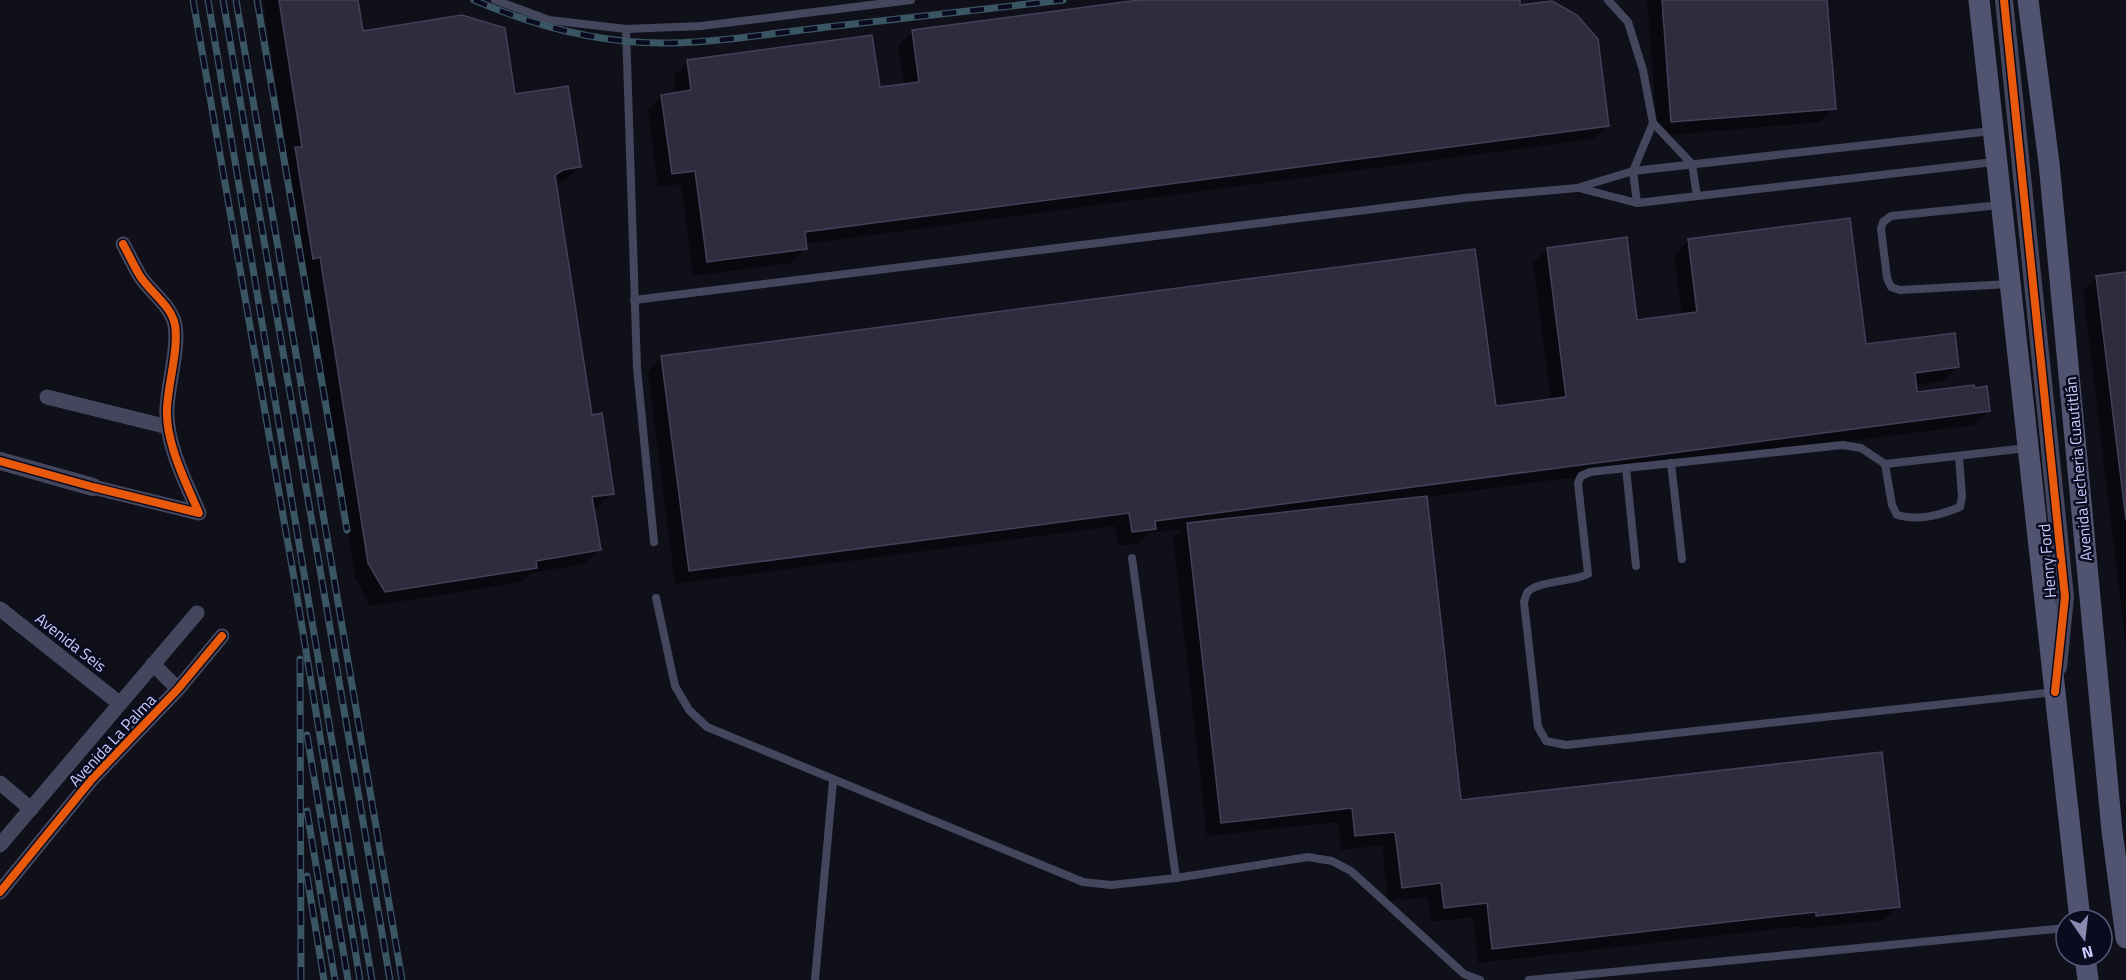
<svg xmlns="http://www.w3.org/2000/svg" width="2126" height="980" viewBox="0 0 2126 980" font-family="'Titillium Web',sans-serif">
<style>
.shadow{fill:#0007}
.building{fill:#2d2d3e;stroke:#42415a;stroke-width:1.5}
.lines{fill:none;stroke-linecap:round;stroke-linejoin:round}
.service{stroke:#44465d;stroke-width:8}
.minor{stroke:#44465d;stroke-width:15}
.tertiary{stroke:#44465d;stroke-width:18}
.secondary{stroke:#515470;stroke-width:21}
.rail-casing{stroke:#3b5663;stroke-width:7}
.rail{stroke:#0b0b20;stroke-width:4.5;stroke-dasharray:14;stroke-linecap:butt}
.cycleway-casing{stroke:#0b0b20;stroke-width:11}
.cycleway{stroke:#e8590c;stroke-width:8}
.labels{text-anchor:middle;stroke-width:5;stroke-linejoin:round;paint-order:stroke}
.street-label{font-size:16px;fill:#caccff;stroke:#0b0b20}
</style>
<rect width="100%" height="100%" fill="#10101b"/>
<!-- shadow -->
<g class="shadow">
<polygon points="263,0 357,0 362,33 514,96 579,167 565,181 554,183 591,416 613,493 598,507 593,508 599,550 585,564 531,573 522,582 370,606 355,577 306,270 299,272 282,163 287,157"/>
<polygon points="1150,0 1518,0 1519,7 1608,125 1594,139 805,244 806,248 791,263 693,276 681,184 658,187 648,110 662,96 676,94 674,76 688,61 878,89 904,85 898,46 913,32"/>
<polygon points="1647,0 1825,0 1834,108 1820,122 1658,136"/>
<polygon points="1688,241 1865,346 1957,367 1943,381 1915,385 1916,394 1989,410 1974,425 1426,497 1460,801 1898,906 1884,920 1802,929 1802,926 1478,963 1473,917 1431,922 1428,897 1388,901 1382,845 1341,850 1338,822 1207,836 1173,538 1183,529 1150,533 1140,543 1118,546 1115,526 675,584 648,372 662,357 1494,407 1551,400 1533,263 1547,249 1636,321 1682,315 1674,255"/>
<polygon points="2126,274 2126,647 2083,291 2097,277"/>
</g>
<!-- building -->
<g class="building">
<polygon points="279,0 358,0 363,31 462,15 505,28 515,94 568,86 581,167 563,170 555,175 592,415 602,413 614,494 592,497 601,550 536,561 537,568 385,592 368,563 320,257 313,259 295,147 302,147"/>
<polygon points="1139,0 1520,0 1520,5 1552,1 1577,15 1598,39 1609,126 805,232 807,249 707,262 695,171 672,174 661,95 691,90 687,60 872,35 880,87 919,82 912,30"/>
<polygon points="1662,0 1827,0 1836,109 1671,122"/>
<polygon points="1850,218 1866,344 1955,333 1959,367 1915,373 1917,392 1974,385 1975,388 1987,386 1990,411 1155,521 1156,529 1132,532 1129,513 689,571 661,356 1475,249 1496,406 1566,397 1547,248 1627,237 1637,320 1697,312 1688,239"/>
<polygon points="2126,272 2126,520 2096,276"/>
<polygon points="1427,496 1461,800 1882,752 1900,907 1816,916 1816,912 1492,949 1487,903 1444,908 1441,883 1402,888 1395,832 1355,836 1352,808 1221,823 1187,523"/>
</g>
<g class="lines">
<!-- service -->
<g class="service">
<polyline points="495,0 549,20 626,29 701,26 911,0"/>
<polyline points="1608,0 1628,22 1643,70 1653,123 1692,164 1697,196"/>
<polyline points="626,29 637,368 654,542"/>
<polyline points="1579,188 1637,203 1994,162"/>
<polyline points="1637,203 1633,171 1653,123"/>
<polyline points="2000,205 1891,216 1883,222 1881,229 1887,278 1891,287 1900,290 2010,284"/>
<polyline points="634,300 1464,198 1577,188 1633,171 1992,131"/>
<polyline points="1671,463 1682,559"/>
<path d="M1885,464L1892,505L1897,515C1917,521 1941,515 1960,507L1962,496L1959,456"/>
<path d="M1626,468L1590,472L1581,476L1578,483L1588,574C1573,582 1535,581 1527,593C1526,594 1525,600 1524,602L1538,727L1546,741L1566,745L2055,692"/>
<polyline points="1132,558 1176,878"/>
<polyline points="1636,566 1626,468 1843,445 1861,448 1885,464 2027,448"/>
<polyline points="656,598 675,686 689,710 707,727 1083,882 1111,885 1176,878 1308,857 1332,861 1351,871 1464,974 1480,980"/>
<polyline points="815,980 833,781"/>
<polyline points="1529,980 2066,928"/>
</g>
<!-- minor -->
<g class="minor">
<polyline points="47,397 168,427"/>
<path d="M93,487L199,513C186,483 165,442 167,408C168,384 179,348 175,325C171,305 151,293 140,276C134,266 129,255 123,244"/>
<polyline points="0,609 119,703"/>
<polyline points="153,664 178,689"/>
<polyline points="0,783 31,809"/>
<polyline points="0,845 197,613"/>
<polyline points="0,892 92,779 178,689 222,636"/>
</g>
<!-- tertiary -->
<g class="tertiary">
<polyline points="2004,0 2065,597 2058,667"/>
<polyline points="0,461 93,487"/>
</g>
<!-- secondary -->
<g class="secondary">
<polyline points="1979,0 2080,920"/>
<polyline points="2028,0 2049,163 2112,831 2126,938"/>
<polyline points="2085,956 2088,980"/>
</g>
<!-- rail casing -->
<g class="rail-casing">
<g id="rail">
<polyline points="193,0 294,578 360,980"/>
<polyline points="208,0 372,980"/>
<polyline points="223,0 390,980"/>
<polyline points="236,0 402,980"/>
<polyline points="257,0 347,530"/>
<path d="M474,0C534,26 602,44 668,43C724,42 781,32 836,26C912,17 988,9 1063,0"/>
<polyline points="300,659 301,980"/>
<polyline points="307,735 348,980"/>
<polyline points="307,811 335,980"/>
<polyline points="307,876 324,980"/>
</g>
</g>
<!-- rail -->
<use href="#rail" class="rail"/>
<!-- cycleway casing -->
<g class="cycleway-casing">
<g id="cycleway">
<polyline points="2004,0 2065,597 2055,692"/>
<path d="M0,461L93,487L199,513C186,483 165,442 167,408C168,384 179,348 175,325C171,305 151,293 140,276C134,266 129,255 123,244"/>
<polyline points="0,892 92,779 178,689 222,636"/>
</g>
</g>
<!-- cycleway -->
<use href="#cycleway" class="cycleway"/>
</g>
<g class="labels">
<!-- street labels -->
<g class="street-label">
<text transform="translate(2078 469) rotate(-95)" y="6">Avenida Lecheria Cuautitlán</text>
<text transform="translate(2047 561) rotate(-95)" y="6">Henry Ford</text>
<text transform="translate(71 642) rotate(38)" y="6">Avenida Seis</text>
<text transform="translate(112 740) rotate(-47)" y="6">Avenida La Palma</text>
</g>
</g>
<!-- north arrow -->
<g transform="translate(2084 938) rotate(166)"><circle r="28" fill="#0b0b20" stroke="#575879" stroke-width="1.5"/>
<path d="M0-4.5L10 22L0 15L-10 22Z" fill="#898aaf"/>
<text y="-9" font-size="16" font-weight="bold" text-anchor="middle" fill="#caccff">N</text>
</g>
</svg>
